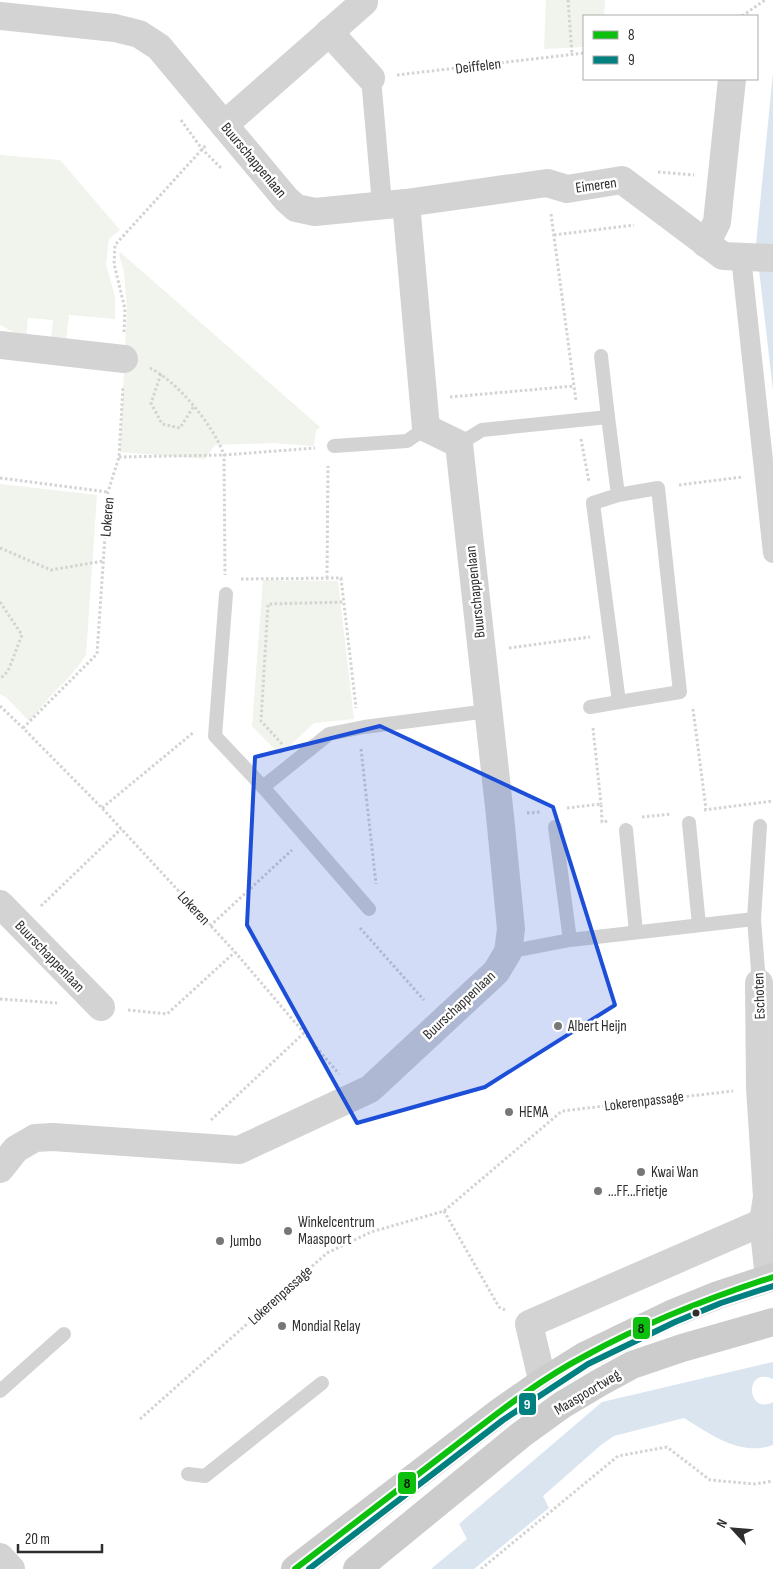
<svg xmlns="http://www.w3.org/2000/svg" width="773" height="1569" viewBox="0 0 773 1569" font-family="'Sofia Sans Condensed',sans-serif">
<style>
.green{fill:#f0f4ec}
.water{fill:#dae5f0}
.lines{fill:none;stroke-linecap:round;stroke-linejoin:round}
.path{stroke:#d3d3d3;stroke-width:3;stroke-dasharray:2.5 2.5;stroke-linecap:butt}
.service{stroke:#d3d3d3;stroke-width:14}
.pedestrian{stroke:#d3d3d3;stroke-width:20}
.minor{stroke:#d3d3d3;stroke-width:28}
.secondary{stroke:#ccc;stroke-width:28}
.bus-1-casing{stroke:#fff;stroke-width:10}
.bus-2-casing{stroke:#fff;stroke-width:10}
.bus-1{stroke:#0ec00e;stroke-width:6}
.bus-2{stroke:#008080;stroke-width:6}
.marked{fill:#1d4ed8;fill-opacity:0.2;stroke:#1d4ed8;stroke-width:4;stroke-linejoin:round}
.poi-dot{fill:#777;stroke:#fff;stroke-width:2}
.bus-dot{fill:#2e2e2e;stroke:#fff;stroke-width:2}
.labels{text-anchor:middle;stroke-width:5;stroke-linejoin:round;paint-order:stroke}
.street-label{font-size:15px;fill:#2e2e2e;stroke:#fff}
.poi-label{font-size:15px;fill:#2e2e2e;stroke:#fff;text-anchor:start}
.line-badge{stroke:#fff;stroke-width:2}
.badge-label{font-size:14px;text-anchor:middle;font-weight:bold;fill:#fff}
.pale-badge-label{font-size:14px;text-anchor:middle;font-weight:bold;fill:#111}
</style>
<rect width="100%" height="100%" fill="#fff"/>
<!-- green -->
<g class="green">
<polygon points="546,0 605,0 604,16 584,16 584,47 544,49"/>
<polygon points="0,155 60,160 120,230 109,239 106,264 115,297 115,319 69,315 66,341 51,340 53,320 28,318 26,341 17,334 0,325"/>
<polygon points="120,252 320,427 316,431 314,446 273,443 215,445 205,459 120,452 127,310 124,272 119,254"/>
<path d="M0,484L97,495L86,655C71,680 45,697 30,722L7,698L0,694Z"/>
<polygon points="263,580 338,581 354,719 314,723 280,755 252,726"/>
</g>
<!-- water -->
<g class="water">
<polygon points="773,73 773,390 756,244"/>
<path d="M773,1362V1379C743,1366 747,1416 773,1402V1445C741,1457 710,1434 684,1418L614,1436L601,1445L543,1496L549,1508L474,1569H431L467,1539L459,1524L602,1402Z"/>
</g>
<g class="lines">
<!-- path -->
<g class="path">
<polyline points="568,0 572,55"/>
<polyline points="742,16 765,0"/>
<polyline points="397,75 584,53"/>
<polyline points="181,120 202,149 222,169"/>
<polyline points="658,172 694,175"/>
<polyline points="551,214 576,401"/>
<polyline points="554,235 634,225"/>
<polyline points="124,332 125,309 114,264 115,245 206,145"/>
<path d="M150,368C178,382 214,426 224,455L225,575"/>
<polyline points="161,374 151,403 162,424 180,428 194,406"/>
<polyline points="450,397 574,386"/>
<polyline points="581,439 589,482"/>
<polyline points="119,457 224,455 315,448"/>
<polyline points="0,478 108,492"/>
<polyline points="679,485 742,477"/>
<polyline points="0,548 51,570 103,561"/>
<polyline points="327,578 328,466"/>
<polyline points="241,579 341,578 356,708"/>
<polyline points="0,602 22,635 8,671 0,679"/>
<polyline points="509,648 590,637"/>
<polyline points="0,706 23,728 102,808 235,952 339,1074"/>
<polyline points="693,709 706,809"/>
<polyline points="23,728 97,654 108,492 119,457 123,386"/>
<polyline points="593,728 601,804"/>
<polyline points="282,744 261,721 268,604 344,602"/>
<polyline points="361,749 376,884"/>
<polyline points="102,808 194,732"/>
<polyline points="567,808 601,804 602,822 609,821"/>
<polyline points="704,810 773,801"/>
<polyline points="527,813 541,812"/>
<polyline points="642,817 671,814"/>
<polyline points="41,906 121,829"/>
<polyline points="210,926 292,850"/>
<polyline points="360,928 424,1000"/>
<polyline points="0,999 57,1003"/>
<polyline points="128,1010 167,1014 235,952"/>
<polyline points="211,1120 304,1033"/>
<polyline points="444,1211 499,1307 505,1310"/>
<polyline points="140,1419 327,1253 371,1232 444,1211 562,1111 733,1091"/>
<polyline points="481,1569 618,1456 667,1447 710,1480 755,1484 773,1481"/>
</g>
<!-- service -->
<g class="service">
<polyline points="601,356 608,417"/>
<polyline points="459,444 482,430 608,417 618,495 658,488 680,692 619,702 593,503 618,495"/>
<polyline points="334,446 407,441 426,428"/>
<polyline points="226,594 215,736 263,787 369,909"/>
<polyline points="590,707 619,702"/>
<polyline points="263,787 329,734 364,727 488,711"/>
<polyline points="689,823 699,925"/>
<polyline points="555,827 570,940"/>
<polyline points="626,830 636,932"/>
<polyline points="754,919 760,826"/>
<polyline points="508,952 570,940 754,919 759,983"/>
<polyline points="0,1391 64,1334"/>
<polyline points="188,1474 205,1476 322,1383"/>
</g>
<!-- pedestrian -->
<g class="pedestrian">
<polyline points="371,78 382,204"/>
<polyline points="741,257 773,553"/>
</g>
<!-- minor -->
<g class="minor">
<polyline points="0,16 115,28 139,34 159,47 286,199 296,208 315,212 406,203 547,183 567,189 622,180 723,256 773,258"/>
<polyline points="329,32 371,78"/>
<polyline points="224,125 364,2 364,0"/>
<polyline points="706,244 717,222 732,79"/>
<polyline points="0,345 124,359"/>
<polyline points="0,904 101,1007"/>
<polyline points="759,983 760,1087 767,1197 763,1222 769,1278"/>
<polyline points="0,1169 16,1149 35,1138 53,1137 239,1150 370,1089 496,972 508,952 511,929 500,816 459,444 426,428 406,203"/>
<polyline points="544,1381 540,1371 529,1324 763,1222"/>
<polyline points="0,1557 11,1569"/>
</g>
<!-- secondary -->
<g class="secondary">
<polyline points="295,1569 498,1413 544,1381 584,1356 671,1314 718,1295 773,1277"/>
<polyline points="357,1569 522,1434 562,1405 599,1383 632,1365 682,1348 773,1322"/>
</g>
<!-- bus-1 casing -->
<g class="bus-1-casing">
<path id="bus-1" d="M295,1569C347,1529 399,1489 451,1449C494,1416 537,1381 585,1356C645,1323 708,1298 773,1277"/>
</g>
<!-- bus-2 casing -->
<g class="bus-2-casing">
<polyline id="bus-2" points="309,1569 503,1420 588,1364 675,1322 721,1303 773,1286"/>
</g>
<!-- bus-1 -->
<use href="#bus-1" class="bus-1"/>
<!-- bus-2 -->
<use href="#bus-2" class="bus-2"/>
</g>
<!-- marked area -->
<path class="marked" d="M380,726L553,807L615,1005L485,1087L357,1123L247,925L255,757Z"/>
<!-- markers -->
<g class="poi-dot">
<circle cx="558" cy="1026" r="5"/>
<circle cx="509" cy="1112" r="5"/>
<circle cx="641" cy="1172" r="5"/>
<circle cx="598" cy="1191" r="5"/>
<circle cx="288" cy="1231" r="5"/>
<circle cx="220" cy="1241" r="5"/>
<circle cx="282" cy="1326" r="5"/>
</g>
<circle class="bus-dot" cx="696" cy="1313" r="4.5"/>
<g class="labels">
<!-- street labels -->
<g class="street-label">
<text transform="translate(478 66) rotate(-7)" y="5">Deiffelen</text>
<text transform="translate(254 160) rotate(50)" y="5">Buurschappenlaan</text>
<text transform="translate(596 185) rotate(-8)" y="5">Eimeren</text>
<text transform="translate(107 517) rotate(-85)" y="5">Lokeren</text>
<text transform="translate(475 592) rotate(-96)" y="5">Buurschappenlaan</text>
<text transform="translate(194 908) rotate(47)" y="5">Lokeren</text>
<text transform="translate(50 956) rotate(46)" y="5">Buurschappenlaan</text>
<text transform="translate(759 996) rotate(-92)" y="5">Eschoten</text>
<text transform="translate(459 1005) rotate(-43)" y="5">Buurschappenlaan</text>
<text transform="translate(644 1101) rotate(-7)" y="5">Lokerenpassage</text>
<text transform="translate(280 1295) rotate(-42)" y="5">Lokerenpassage</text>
<text transform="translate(587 1392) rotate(-31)" y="5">Maaspoortweg</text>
</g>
<!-- poi labels -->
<g class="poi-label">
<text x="568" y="1031">Albert Heijn</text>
<text x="519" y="1117">HEMA</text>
<text x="651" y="1177">Kwai Wan</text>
<text x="608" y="1196">...FF...Frietje</text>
<text x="298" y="1227">Winkelcentrum<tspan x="298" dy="17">Maaspoort</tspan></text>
<text x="230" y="1246">Jumbo</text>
<text x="292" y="1331">Mondial Relay</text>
</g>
</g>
<g class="line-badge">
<rect x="632" y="1316" width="19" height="24" rx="5" fill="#0ec00e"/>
<rect x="518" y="1392" width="19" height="24" rx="5" fill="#008080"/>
<rect x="397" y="1471" width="20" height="24" rx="5" fill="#0ec00e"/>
</g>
<g class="badge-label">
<text x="527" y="1409">9</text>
</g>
<g class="pale-badge-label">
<text x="641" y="1333">8</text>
<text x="407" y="1488">8</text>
</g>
<!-- legend -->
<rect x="583" y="15" width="175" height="65" fill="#ffffff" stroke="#ababab"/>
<rect x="593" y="31" width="25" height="8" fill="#0ec00e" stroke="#ababab"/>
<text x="628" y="40" font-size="15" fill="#2e2e2e">8</text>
<rect x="593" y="56" width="25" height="8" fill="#008080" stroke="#ababab"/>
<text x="628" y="65" font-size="15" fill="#2e2e2e">9</text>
<!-- north arrow -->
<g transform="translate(733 1529) rotate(296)" stroke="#ffffff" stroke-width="4" paint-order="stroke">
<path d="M0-4L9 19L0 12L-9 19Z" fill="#2e2e2e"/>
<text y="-8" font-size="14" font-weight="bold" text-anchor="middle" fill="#2e2e2e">N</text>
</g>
<!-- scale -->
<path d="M18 1544v8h84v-8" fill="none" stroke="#2e2e2e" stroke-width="2.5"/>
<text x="25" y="1544" font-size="15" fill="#2e2e2e" stroke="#ffffff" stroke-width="4" paint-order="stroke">20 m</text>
</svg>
